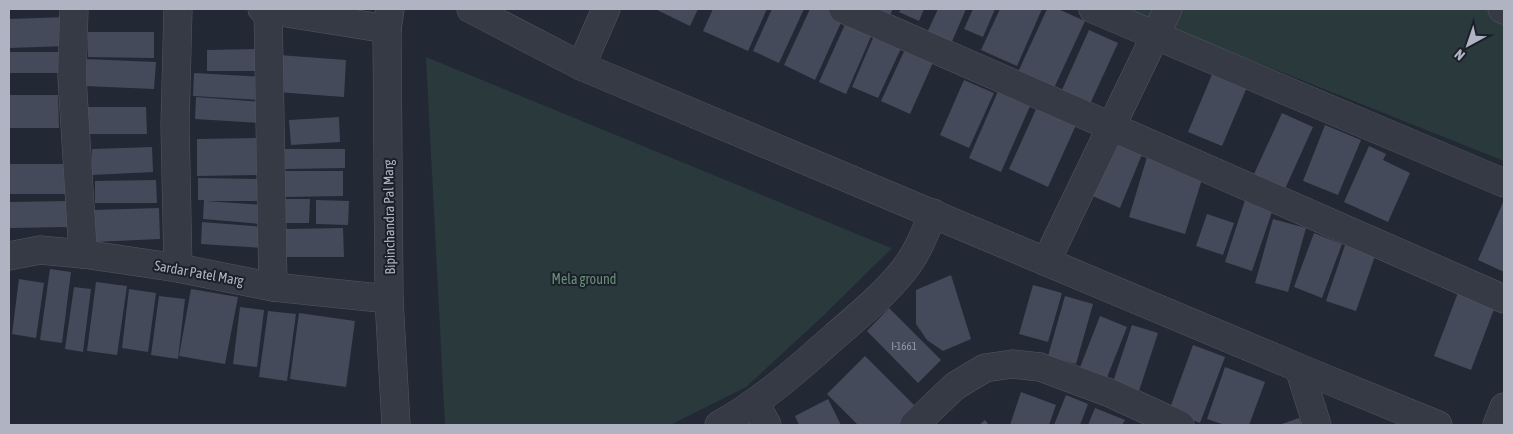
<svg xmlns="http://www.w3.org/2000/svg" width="1513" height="434" viewBox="0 0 1513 434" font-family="'Asap Condensed',sans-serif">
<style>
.green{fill:#2a393b}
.building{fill:#444a59}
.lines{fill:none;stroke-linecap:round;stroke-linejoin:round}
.minor-casing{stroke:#535763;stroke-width:29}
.minor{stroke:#353a45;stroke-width:28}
.labels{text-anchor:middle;stroke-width:4;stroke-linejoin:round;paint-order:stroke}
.number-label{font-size:11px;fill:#959aa8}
.street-label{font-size:14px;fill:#b0b4c2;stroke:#1b1f2a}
.park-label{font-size:14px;fill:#6a8f77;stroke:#1b1f2a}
</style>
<rect width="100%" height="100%" fill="#222834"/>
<!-- green -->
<g class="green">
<polygon points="1124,9 1487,9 1504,19 1504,161"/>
<polygon points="426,57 891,248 892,248 823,316 746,387 670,425 445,425"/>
</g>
<!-- building -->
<g class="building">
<polygon points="655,9 698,9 690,26"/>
<polygon points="713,9 767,9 748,51 703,31"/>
<polygon points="772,9 804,9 779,63 753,51"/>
<polygon points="810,9 828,9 844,16 815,80 784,65"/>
<polygon points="876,9 893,9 890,15"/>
<polygon points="901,9 924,9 919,21 899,12"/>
<polygon points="938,9 966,9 950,46 926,35"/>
<polygon points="973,9 995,9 983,37 964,29"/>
<polygon points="1000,9 1042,9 1017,66 981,50"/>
<polygon points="1047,9 1058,9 1085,21 1054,88 1018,72"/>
<polygon points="67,17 67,46 10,48 9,19"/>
<polygon points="847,20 873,32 846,94 819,82"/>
<polygon points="1089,30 1118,43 1090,104 1061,92"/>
<polygon points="876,31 903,44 878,98 852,87"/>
<polygon points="88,32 154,32 154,58 88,57"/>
<polygon points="907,45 935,58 910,114 881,101"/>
<polygon points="259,49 260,71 207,71 207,50"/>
<rect x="9" y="52" width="55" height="21"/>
<polygon points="279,55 346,60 344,97 277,92"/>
<polygon points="85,59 156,62 154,89 84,86"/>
<polygon points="1216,65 1250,80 1222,146 1188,132"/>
<polygon points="194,73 263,77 261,100 193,96"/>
<polygon points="964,80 994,93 969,148 940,135"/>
<polygon points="999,89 1031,104 1001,172 969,158"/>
<polygon points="9,95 58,95 59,128 9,128"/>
<polygon points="196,97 263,102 261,123 195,119"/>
<polygon points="81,107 146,107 147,134 81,134"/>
<polygon points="1037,107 1076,125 1048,187 1009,169"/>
<polygon points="1282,113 1313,127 1285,189 1254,174"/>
<polygon points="339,117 340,142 291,145 289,120"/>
<polygon points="1325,125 1361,140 1338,195 1303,181"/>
<polygon points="263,138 263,175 197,176 197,139"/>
<polygon points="1111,139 1143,152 1120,208 1088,194"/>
<polygon points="1369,146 1386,154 1383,160 1410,173 1388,222 1344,202"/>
<polygon points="152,147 153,172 92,175 92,149"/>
<polygon points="285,149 345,149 345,168 285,169"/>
<polygon points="1147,157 1203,176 1185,234 1129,217"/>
<rect x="10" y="164" width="57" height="30"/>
<polygon points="285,171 343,171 343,196 285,197"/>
<polygon points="198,178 261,179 260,201 206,201 263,205 261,224 203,219 204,200 198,200"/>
<polygon points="156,180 157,203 95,203 95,181"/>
<polygon points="1246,197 1274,206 1252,271 1225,262"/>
<polygon points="281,199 310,199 309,223 281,223"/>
<polygon points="316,200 349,201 348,225 316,224"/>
<polygon points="1504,200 1504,272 1478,260"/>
<polygon points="68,201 68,227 10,228 10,202"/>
<polygon points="159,208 160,239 94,242 93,210"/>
<polygon points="1207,214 1234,223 1223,255 1196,246"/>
<polygon points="1273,219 1306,228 1288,292 1255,283"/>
<polygon points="202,222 264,227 263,248 201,244"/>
<polygon points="343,228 344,257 284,257 284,229"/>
<polygon points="1314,233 1342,244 1322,298 1294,287"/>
<polygon points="1345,245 1375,256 1356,311 1326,301"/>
<polygon points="50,269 71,272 62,343 40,340"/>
<polygon points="951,275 971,339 943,351 927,340 916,324 916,290"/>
<polygon points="19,279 44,283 36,338 12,334"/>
<polygon points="96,282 127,286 117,355 87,351"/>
<polygon points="1033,285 1062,293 1048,342 1019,334"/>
<polygon points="74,287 91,289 83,352 65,349"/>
<polygon points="129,289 156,293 148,352 122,348"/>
<polygon points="191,289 238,297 225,364 179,356"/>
<polygon points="1459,290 1496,304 1471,370 1434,356"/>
<polygon points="159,296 185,299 178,359 151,355"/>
<polygon points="1065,296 1093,304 1076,364 1048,356"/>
<polygon points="240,307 264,310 257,367 233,364"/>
<polygon points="889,308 941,360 918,383 867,331"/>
<polygon points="268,311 296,314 287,381 259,377"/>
<polygon points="299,313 355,321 346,387 290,379"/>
<polygon points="1100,316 1127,327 1106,380 1079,370"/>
<polygon points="1132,325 1158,333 1137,397 1111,388"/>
<polygon points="1193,345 1225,357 1200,423 1169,411"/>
<polygon points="865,356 916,407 898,425 858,425 827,394"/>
<polygon points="1225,367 1265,382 1249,425 1225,425 1207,419"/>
<polygon points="1021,392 1056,405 1049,425 1010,425"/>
<polygon points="1066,395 1088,404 1080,425 1054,425"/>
<polygon points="828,399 841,425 799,425 795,416"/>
<polygon points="1095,408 1125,420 1122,425 1088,425"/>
<polygon points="1299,418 1302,425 1279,425"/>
<polygon points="985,420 989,425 979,425"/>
</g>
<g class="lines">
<!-- minor casing -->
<g class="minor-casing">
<g id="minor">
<polyline points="74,9 72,77 83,254"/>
<polyline points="262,9 387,29"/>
<polyline points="268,9 273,287"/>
<polyline points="390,9 387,29 389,299 396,425"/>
<polyline points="471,9 581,66 1299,368 1438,425"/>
<polyline points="843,9 1504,299"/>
<polyline points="1093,9 1504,183"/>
<polyline points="1502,9 1504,10"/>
<polyline points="581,66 606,9"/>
<polyline points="9,256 40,250 83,254 178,268 273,287 389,299"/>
<polyline points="1046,262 1168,9"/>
<polyline points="178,268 175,124 178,9"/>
<polyline points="1299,368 1317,425"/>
<polyline points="755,403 767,425"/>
<path d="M719,425C762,401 798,369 834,337C858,316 883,296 903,271C917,254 925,233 933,213"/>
<polyline points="914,425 955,386 985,368 1012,364 1040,367 1110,393 1180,425"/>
<polyline points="1497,425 1504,407"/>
</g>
</g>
<!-- minor -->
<use href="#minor" class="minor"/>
</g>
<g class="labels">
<!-- number labels -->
<g class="number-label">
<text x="904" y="350">I-1661</text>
</g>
<!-- street labels -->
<g class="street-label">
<text transform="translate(389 217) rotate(-91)" y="5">Bipinchandra Pal Marg</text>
<text transform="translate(199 273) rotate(10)" y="5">Sardar Patel Marg</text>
</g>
<!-- park labels -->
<g class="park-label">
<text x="584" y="284">Mela ground</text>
</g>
</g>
<!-- border -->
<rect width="1513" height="434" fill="none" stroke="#b0b4c2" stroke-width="20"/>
<!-- north arrow -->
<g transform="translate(1468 45) rotate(220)" stroke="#1b1f2a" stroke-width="4" paint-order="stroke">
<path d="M0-4L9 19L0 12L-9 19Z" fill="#b0b4c2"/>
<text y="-8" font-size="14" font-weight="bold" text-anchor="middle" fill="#b0b4c2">N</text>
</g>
</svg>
